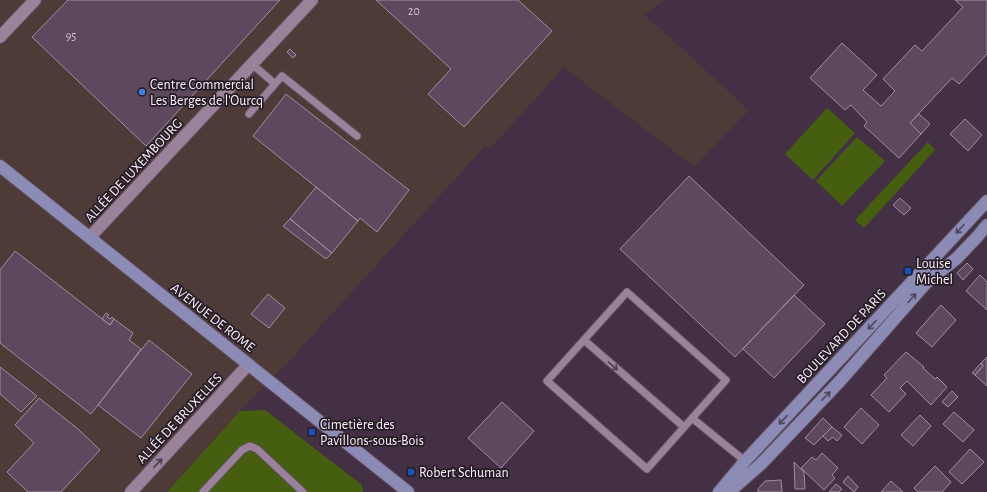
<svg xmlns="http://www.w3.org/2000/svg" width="987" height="492" font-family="'Alegreya Sans',sans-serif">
  <rect width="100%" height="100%" fill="#443044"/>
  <path fill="#4e3a37" d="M0,0h664l-19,15 104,95 -55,57 -130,-100 -74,82 -5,-3 -197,216 -48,49 -73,81h-167z"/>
  <path fill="#465e10" d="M827,108l28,25 -42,47 -28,-26z
    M857,137l28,24 -43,45 -26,-25z
    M928,142l7,8 -71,78 -9,-8z
    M265,410l97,75 1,7h-196l73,-81z"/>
  <path fill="#5d485d" stroke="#a38ba3" d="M68,0h212l-134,146 -114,-109z
    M376,0h142l34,31 -88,96 -36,-33 23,-25z
    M955,0h32v54l-28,30 -7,-6 -42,45 11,11 -22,24 -35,-32 3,-4 -16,-17 -6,5 -35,-32 32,-35 35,32 -14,15 18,16 14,-15 -12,-12 32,-34 7,6 41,-44z
    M290,49l6,6 -3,3 -6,-6z
    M286,94l123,96 -32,42 -17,-14 -2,3 -105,-85z
    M919,114l11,10 -9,10 -11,-11z
    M965,119l17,16 -14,16 -18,-17z
    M689,176l115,109 -69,72 -115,-108z
    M316,187l42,34 -26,32 -42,-34z
    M900,198l11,10 -7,7 -11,-10z
    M290,219l42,34 -6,6 -43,-33z
    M15,251l95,74 4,-6 19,14 -4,7 12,9 -50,65 -91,-71v-73z
    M967,263l6,6 -10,11 -6,-7z
    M980,275l7,7v28l-21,-19z
    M268,294l17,14 -16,20 -18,-14z
    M794,295l31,29 -51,54 -31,-29z
    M941,305l15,15 -24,27 -16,-14z
    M106,313l3,2 -2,2 3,2 2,-2 2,2 -4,6 -8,-6z
    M149,340l43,34 -51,64 -43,-33z
    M906,352l18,15 -1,1 12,11 2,-2 10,10 -16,18 -24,-24 -7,7 6,6 -17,18 -18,-17 16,-17 -3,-3z
    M987,357v29l-12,-11 8,-9 -2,-3z
    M981,363l2,3 -8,9 -3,-2z
    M0,367l37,29 -16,16 -21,-18z
    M952,391l6,6 -10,10 -6,-5z
    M39,398l39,31 22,21 -39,42h-33l-21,-20 27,-29 -19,-18z
    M502,402l32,29 -33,37 -33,-30z
    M861,408l18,17 -17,19 -18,-17z
    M954,412l20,18 -11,12 -20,-18z
    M920,415l11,11 -18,20 -12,-11z
    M823,418l9,9 -18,18 -9,-7z
    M832,427l10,8 -5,6 -4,-4 -5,4 -5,-5z
    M970,449l14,13 -22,22 -13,-12z
    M822,453l16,15 -6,7 3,3 -11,12 -23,-22 11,-11 4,3z
    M794,462l10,10 1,17h-10z
    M935,466l16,16 -9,10h-24l-4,-4z
    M848,476l10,11 -4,5 -11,-10z
    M781,480l1,12h-24v-3l7,-8z
    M891,481l12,11h-22z
    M836,484l6,5 -3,3h-10z"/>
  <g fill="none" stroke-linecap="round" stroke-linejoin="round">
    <g stroke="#604f60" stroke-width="9">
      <path id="lane" d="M252,64l23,20 7,-8 75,60
        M249,114l26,-30
        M627,292l99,88 -79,89 -100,-88z
        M584,340l100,87
        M692,418l53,43
        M203,492l39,-42 8,-4 7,3 46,43"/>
    </g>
    <g stroke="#604f60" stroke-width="14">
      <path id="street" d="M0,37l35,-37
        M90,237l222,-237
        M131,492l117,-127"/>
    </g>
    <g stroke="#604f60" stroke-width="14">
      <path id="secondary" d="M0,166l408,326
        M719,492l26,-31 242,-260
        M729,492l32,-28 79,-83 86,-98 31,-25 20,-21 10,-12"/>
    </g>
    <use href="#lane" stroke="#9a839a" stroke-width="7"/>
    <use href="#street" stroke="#9a839a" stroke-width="12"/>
    <use href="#secondary" stroke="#8b8bb6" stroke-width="12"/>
  </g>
  <defs><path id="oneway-shaft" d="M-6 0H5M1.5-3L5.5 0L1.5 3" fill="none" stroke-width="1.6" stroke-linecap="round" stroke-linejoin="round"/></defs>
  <g stroke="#4e485f">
    <use href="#oneway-shaft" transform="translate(960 229) rotate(133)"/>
    <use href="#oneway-shaft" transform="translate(912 298) rotate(-48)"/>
    <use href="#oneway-shaft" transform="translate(872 325) rotate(133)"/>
    <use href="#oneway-shaft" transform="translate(826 396) rotate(-46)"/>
    <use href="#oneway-shaft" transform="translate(783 420) rotate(133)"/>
  </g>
  <g stroke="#4e404e">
    <use href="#oneway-shaft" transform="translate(613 366) rotate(41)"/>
    <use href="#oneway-shaft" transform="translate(158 463) rotate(-47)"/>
  </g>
  <circle fill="#3f7fe0" stroke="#251c25" stroke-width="1.5" cx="142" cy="92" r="4"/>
  <g fill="#1a4fb4" stroke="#251c25" stroke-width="1.5">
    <rect x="904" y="267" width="8" height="8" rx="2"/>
    <rect x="308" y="428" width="8" height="8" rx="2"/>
    <rect x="407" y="468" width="8" height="8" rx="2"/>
  </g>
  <g text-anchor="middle" stroke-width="3.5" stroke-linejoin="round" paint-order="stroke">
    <g font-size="12" fill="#d4c4d4">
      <text x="414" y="15">20</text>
      <text x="71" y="40">95</text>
    </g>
    <g font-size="14" fill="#fbeefb" stroke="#251c25" text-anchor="start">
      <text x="150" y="89">Centre Commercial<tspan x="150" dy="16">Les Berges de l'Ourcq</tspan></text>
      <text x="916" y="268">Louise<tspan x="916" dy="16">Michel</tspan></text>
      <text x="320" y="429">Cimetière des<tspan x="320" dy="16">Pavillons-sous-Bois</tspan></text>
      <text x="419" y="477">Robert Schuman</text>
    </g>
    <g font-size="14" fill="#fbeefb" stroke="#251c25">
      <text transform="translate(133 170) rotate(-47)" y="5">ALLÉE DE LUXEMBOURG</text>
      <text transform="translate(213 317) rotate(38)" y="5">AVENUE DE ROME</text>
      <text transform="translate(841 336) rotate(-47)" y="5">BOULEVARD DE PARIS</text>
      <text transform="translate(179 418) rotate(-47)" y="5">ALLÉE DE BRUXELLES</text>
    </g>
  </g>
</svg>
